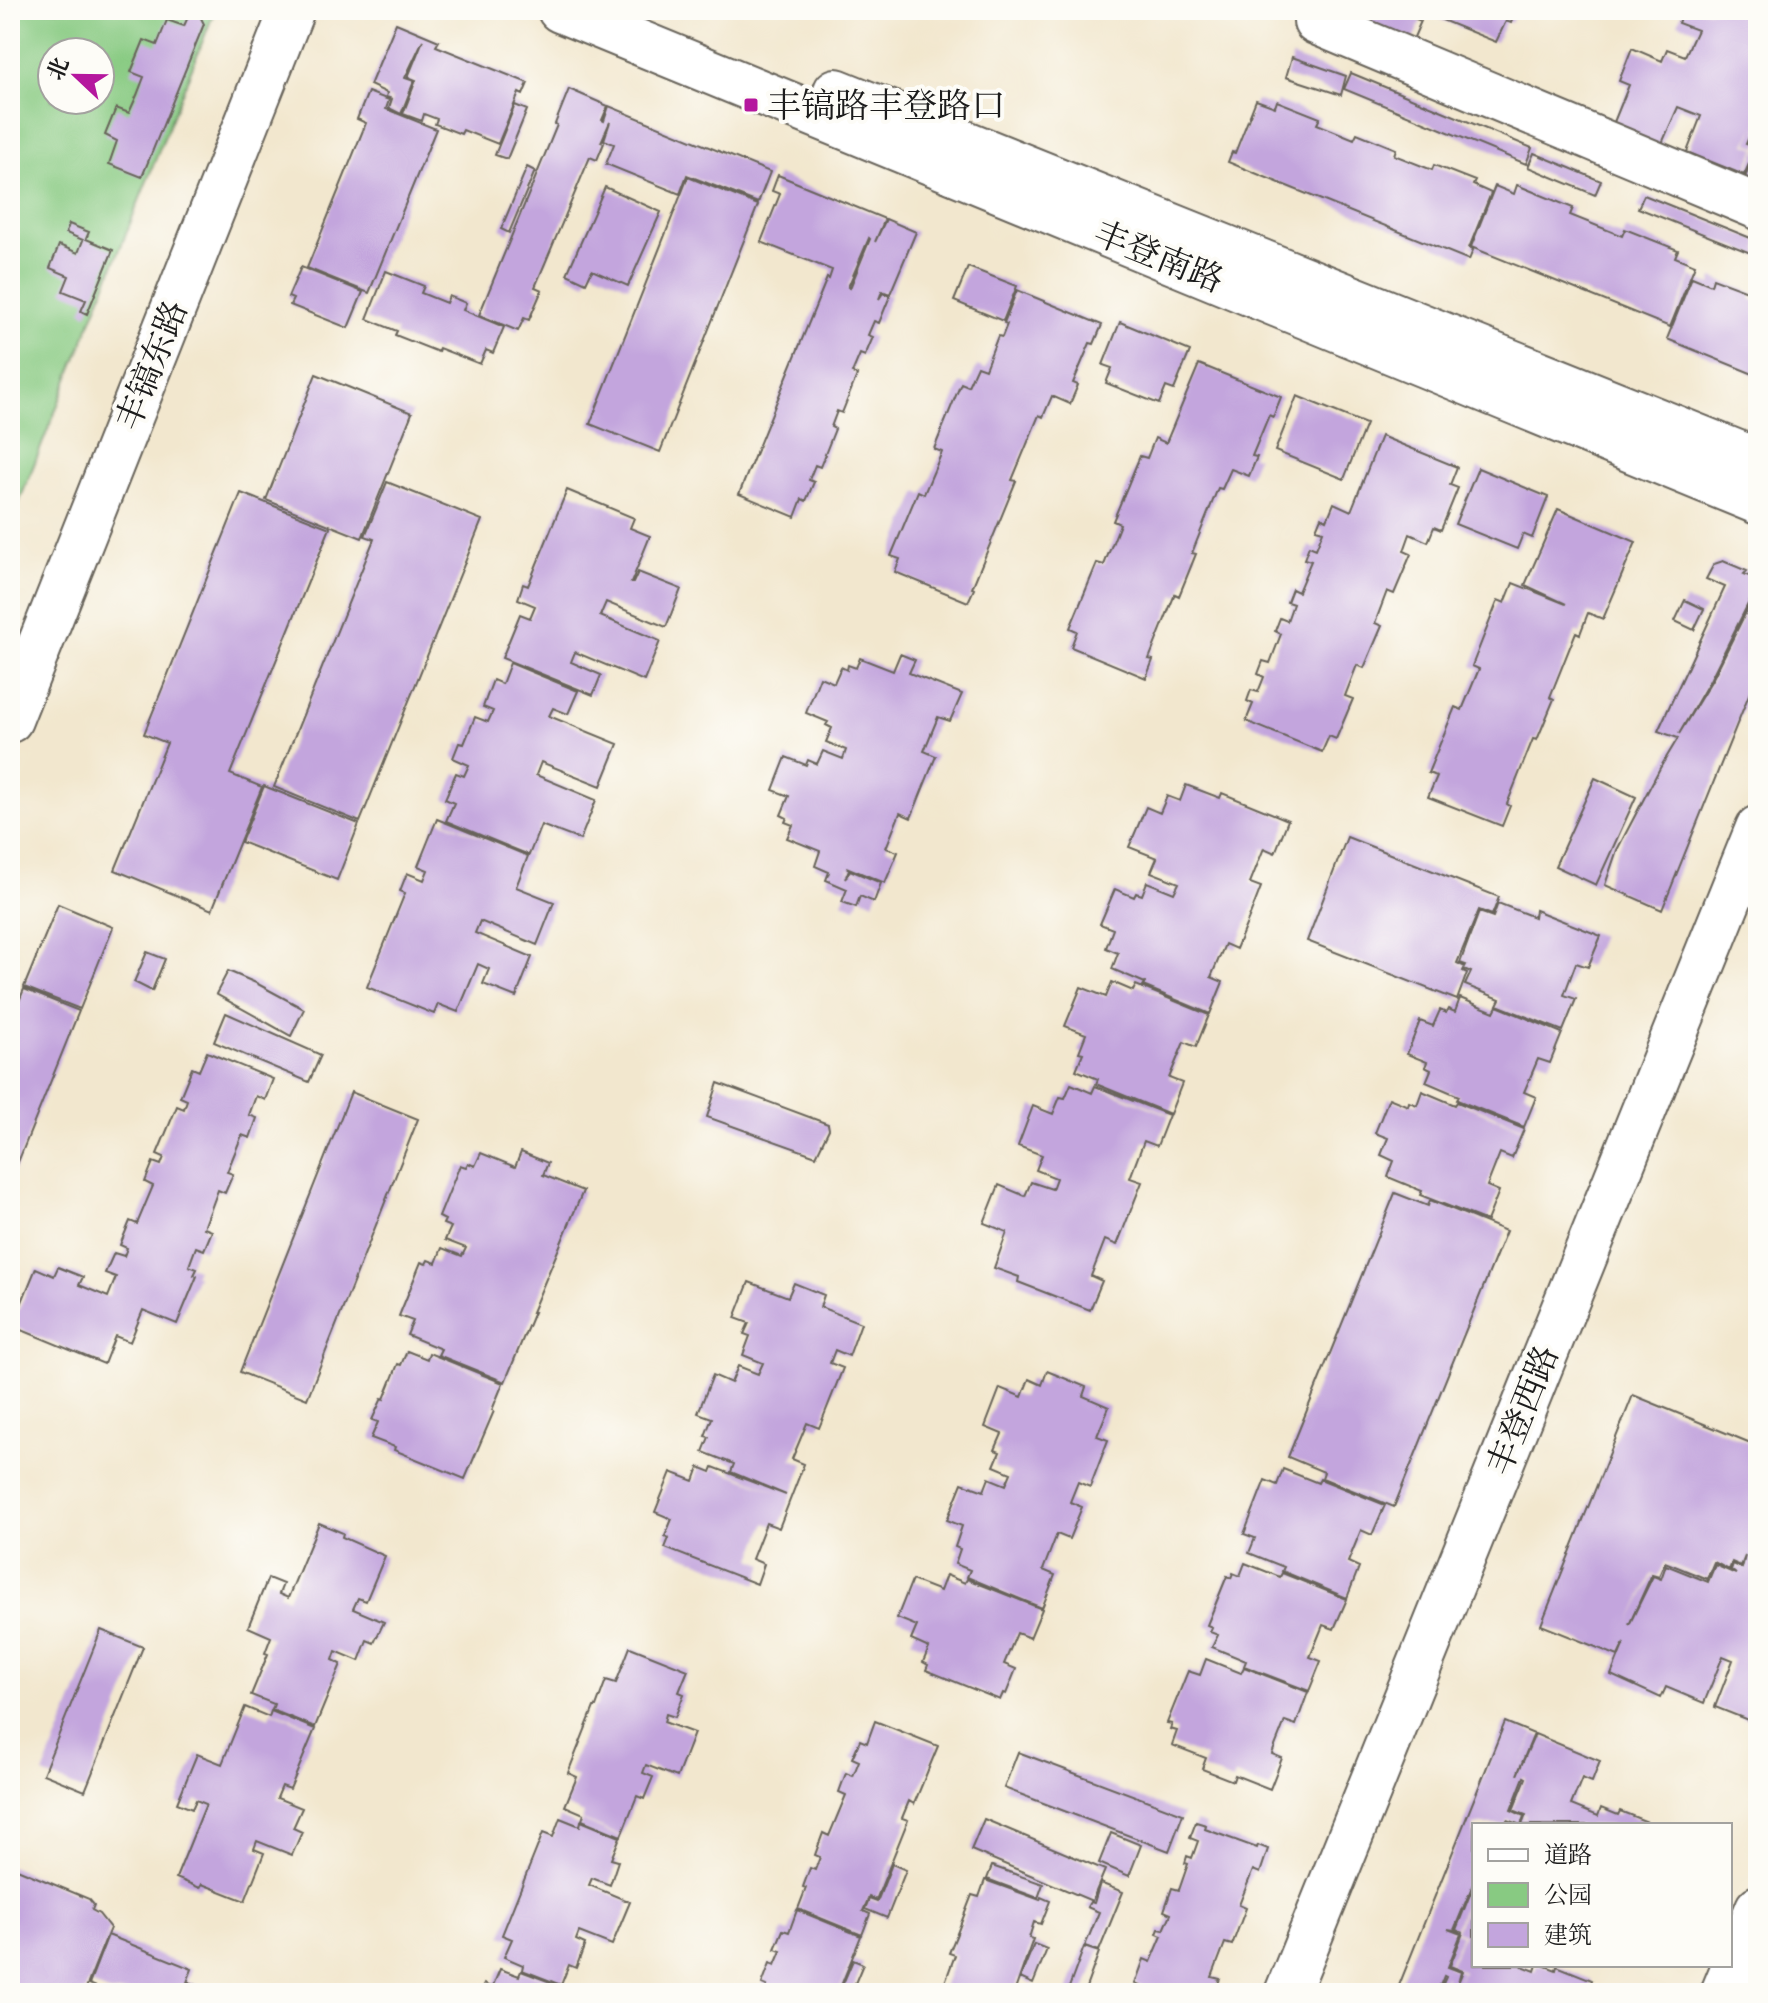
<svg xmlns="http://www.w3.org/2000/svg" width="1768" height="2003" font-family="'Sorts Mill Goudy','Noto Serif SC',serif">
  <rect width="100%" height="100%" fill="#fdfcf7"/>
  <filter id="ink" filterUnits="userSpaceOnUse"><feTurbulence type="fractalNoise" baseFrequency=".0125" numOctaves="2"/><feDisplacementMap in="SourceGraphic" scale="16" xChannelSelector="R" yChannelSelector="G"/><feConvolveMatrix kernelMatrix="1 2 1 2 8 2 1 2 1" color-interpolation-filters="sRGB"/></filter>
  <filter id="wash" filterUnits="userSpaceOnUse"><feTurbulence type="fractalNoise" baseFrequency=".006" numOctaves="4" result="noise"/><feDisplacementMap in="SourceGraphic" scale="32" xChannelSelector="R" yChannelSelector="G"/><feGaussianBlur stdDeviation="1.8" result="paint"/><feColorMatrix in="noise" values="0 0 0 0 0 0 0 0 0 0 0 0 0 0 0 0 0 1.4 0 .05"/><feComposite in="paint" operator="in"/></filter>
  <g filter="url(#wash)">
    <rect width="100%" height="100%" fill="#f2e7ce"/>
    <path fill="#88ca82" stroke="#52734f" stroke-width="2" fill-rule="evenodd" d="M10,10h205l-205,515zM52,52h48v48h-48z"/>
    <g id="blocks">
      <path fill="#c3a5dd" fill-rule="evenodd" d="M191,10h6l7,14 -62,153 -33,-13 8,-23 -12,-6 11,-27 13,5 8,-18 7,-18 -13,-5 13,-32 13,5 10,-25 17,6z
        M1345,10h69l-3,7 10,4 -9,21 -69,-28z
        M1441,10h75l-5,13 -5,-2 -10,21 -59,-24z
        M1683,10h75v137l-10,-4 7,-20 -9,21 10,4 -12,27 -57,-23 14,-36 -23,-9 -18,41 -48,-21 17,-42 -10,-4 13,-33 30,13 5,-12 18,7 12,-26 -19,-7z
        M396,23l43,18 -3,5 92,37 -5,12 -4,-2 -21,51 -35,-14 -2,4 -26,-10 2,-5 -13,-5 -2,7 -19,-7 13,-34 -8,-3 15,-37 -18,38 9,3 -13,33 -12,-6 3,-9 -6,-2 1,-4 -17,-8z
        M1292,57l54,19 -5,19 -55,-18z
        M1351,73l181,75 -6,16 -182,-75z
        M569,89l39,17 -6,14 2,1 5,-15 161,66 -12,31 -71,-28 -7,19 -74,-30 8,-20 -10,-4 6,-18 -9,20 3,1 -7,17 -7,-3 -55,130 7,3 -13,30 -5,-2 -6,13 -39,-16 78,-190 -2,-1z
        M368,92l21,8 -3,9 50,20 -67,164 -62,-25 59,-145 -9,-4z
        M1256,100l19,7 2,-6 43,17 -3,6 37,15 3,-6 39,16 -2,6 38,15 2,-5 41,16 -2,4 18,8 -22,55 4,2 -4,10 -241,-98 4,-10 3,1z
        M515,105l12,5 -20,49 -12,-4z
        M1758,147v41l-15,-6z
        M1534,153l67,28 -6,14 -67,-28z
        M527,167l8,4 -26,62 -8,-4z
        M778,175l107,44 -10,23 11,-23 30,13 -26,62 -8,-3 -3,8 4,-6 7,3 -11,27 -5,-2 -6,14 5,2 -8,19 -5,-2 -8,19 5,2 -15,38 -5,-2 -6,16 4,2 -15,38 -5,-2 -6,15 5,2 -8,19 -4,-2 -7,18 -56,-23 88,-216 2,1 3,-9 -71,-28 19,-48 -8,-3zM869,238l1,1 -20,49 -2,-1z
        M688,177l70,28 -98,247 -70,-28z
        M1517,185l56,23 -3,7 52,21 3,-7 53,21 -3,7 20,8 -25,62 -199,-80 24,-61 19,8z
        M605,187l56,25 -33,74 -36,-16 -6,13 -19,-9z
        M1644,195l114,46v15l-120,-48z
        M69,224l20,8 -3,7 27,11 -26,64 -6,-3 5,-11 -23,-9 6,-15 -19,-8 9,-23 19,8 5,-13 -17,-7z
        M10,252l7,3 -7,16z
        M301,267l62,25 -15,36 -58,-23 3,-6 -5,-2z
        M968,267l49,19 -14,35 -49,-20z
        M386,271l38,15 -3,7 25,10 3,-7 17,7 -3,7 41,17 -11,26 -7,-3 -6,14 -41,-16 -1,4 -43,-17 2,-4 -30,-12z
        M1692,277l19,8 2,-7 40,15 -2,6 7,3v74l-91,-37z
        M1017,290l85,35 -8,19 -4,-1 -17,40 5,2 -8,19 -18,-8 -9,21 -4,-2 -27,65 4,1 -44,107 2,1 -6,13 -73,-30 5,-13 -9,-3 27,-65 6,3 18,-42 -8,-3 27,-66 7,3 9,-20 8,3 13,-33 4,1 5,-13 -3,-1z
        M1120,322l70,29 -16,39 -8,-3 -7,17 -53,-21 6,-15 -9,-3z
        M1199,364l82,33 -8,20 -4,-2 -17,41 5,1 -8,19 -18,-7 -9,20 -4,-1 -26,65 4,1 -17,42 -4,-2 -26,65 4,1 -7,18 -75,-31 6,-16 -7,-3 27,-65 7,2 16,-41 -7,-3 27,-65 7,2 8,-20 11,5z
        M316,374l96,39 -50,125 -96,-38z
        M1297,396l69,28 -22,55 -69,-28z
        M1381,436l76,31 -7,18 8,3 -17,42 -7,-3 -6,15 -18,-8 -6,17 7,3 -17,40 -7,-3 -12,32 7,3 -18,42 -7,-3 -12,31 8,3 -17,40 -7,-3 -7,16 -76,-31 7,-17 -6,-3 4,-11 7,2 6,-15 -6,-3 5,-13 7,2 11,-29 -6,-3 5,-13 7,3 6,-17 -6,-2 5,-13 6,3 13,-31 -7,-2 5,-13 7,3 7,-18 -7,-2 5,-12 6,3 7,-17 17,8z
        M1478,468l70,29 -16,41 -9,-4 -6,15 -62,-25z
        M387,482l95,38 -122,302 -86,-35 100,-248 -9,-3z
        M567,490l67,28 -4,10 20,8 -19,47h2l5,-11 43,17 -15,38 -60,-25 -6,14 60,25 -16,40 -69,-29 -4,10 30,13 -8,20 -91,-37 18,-44 10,4 5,-12 -17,-7 5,-15 5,2z
        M241,493l89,35 -100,246 32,13 -50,123 -97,-40 52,-127 -23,-9z
        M1558,509l78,33 -33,77 -15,-6 -8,21 -4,-2 -26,65 4,2 -17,41 -4,-1 -26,65 3,2 -8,20 -74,-29 9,-21 -9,-3 27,-66 7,3 17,-41 -7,-3 26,-66 7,3 8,-20 53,21 -41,-19z
        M1723,561l24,10 -3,3 14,6v4l-48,96 -31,54 34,-56 45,-90v84l-96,238 -57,-25 12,-35 43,-82 18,-30 -20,-7 67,-144 -19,-8 8,-15z
        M1685,600l19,9 -10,21 -19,-9z
        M900,654l15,6 -6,13 53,21 -12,27 -12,-4 -14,34 12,5 -25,62 -11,-5 -14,35 12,4 -13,31 -39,-16 3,2 -4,10 5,-9 31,13 -7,19 -14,-6 -4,11 -14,-5 5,-13 -21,-9 3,-8 -14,-6 5,-15 -33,-13 6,-13 -8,-3 2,-4 -6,-3 8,-19 -16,-6 13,-33 20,8 2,-5 9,4 6,-13 20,8 3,-9 -20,-8 6,-14 -6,-3 2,-3 -22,-9 14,-36 14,6 7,-16 6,3 1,-5 8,3 4,-10 33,13z
        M510,663l68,28 -10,23 -15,-6 -4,8 69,28 -17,42 -60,-24 -5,13 60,25 -16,40 -39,-15 -12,30 -83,-34 8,-18 -9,-4 11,-26 8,3 5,-11 -16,-7 6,-15 5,1 11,-27 13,5 5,-11 -10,-4 10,-27 9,4z
        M1595,778l41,19 -40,88 -41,-19z
        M1186,785l34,13 2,-5 66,27 -13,33 -11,-5 -14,35 11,4 -12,31 -13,31 -11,-5 -14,33 12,5 -13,32 -67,-28 2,-3 -33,-14 6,-16 -12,-5 7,-19 -13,-5 15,-35 19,8 2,-4 6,2 5,-13 27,11 5,-10 -28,-11 6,-14 -28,-11 17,-40 14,6 7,-17 13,5z
        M264,786l95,38 -22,56 -96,-38z
        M437,819l91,37 -12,31 38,15 -17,43 -57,-24 -5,12 57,24 -16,40 -33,-13 6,-15 -11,-5 -20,48 -20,-8 -4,10 -67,-27 38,-94 -5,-2 7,-18 17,7 4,-10 -10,-4z
        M1347,837l152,60 -7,18 -13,-5 -22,53 8,4 1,-2 -6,-2 19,-51 14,5 5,-14 36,14 1,-7 66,26 -13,31 -12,-4 -12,32 12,4 -13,32 -66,-26 3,-6 -35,-14 6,-13 -7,-3 -1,2 4,2 -10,27 -150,-59z
        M58,904l55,23 -33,82 -56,-22z
        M147,952l18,7 -13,32 -18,-9z
        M228,971l28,12 48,26 -13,27 -75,-42z
        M1112,982l21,9 3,-6 73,30 -13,32 -12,-5 -15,36 13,5 -12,31 -74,-30 2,-5 -22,-9 7,-17 -4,-1 7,-18 -21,-8 16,-39 25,10z
        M24,989l55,22 -69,171v-159z
        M1460,998l34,14 3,-6 65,27 -12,30 -12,-4 -14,33 12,5 -12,30 -67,-27 2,-4 -33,-14 5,-12 -6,-3 2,-5 -20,-8 13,-33 13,5 7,-16 6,3 2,-4 7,3z
        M226,1013l95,42 -12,27 -95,-40z
        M207,1052l66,27 -8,21 -9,-4 -7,19 8,3 -7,20 -8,-3 -15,37 6,2 -8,19 -7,-3 -14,38 8,3 -8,19 -8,-3 -7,19 8,3 -3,6 3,1 -20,48 -34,-14 -13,32 -15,-6 -11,28 -92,-38 24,-58 18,8 4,-9 25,10 -4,8 29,12 8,-20 -11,-4 9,-20 10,3 3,-8 -7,-3 10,-24 7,3 16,-38 -8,-4 8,-20 8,3 3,-8 -7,-3 20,-48 7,3 3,-9 -7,-3 12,-29 7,3z
        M718,1083l110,41 1,5 -13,27 -109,-39z
        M1071,1084l21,9 3,-7 74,29 -12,31 -13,-5 -14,37 12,4 -25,63 -12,-5 -14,36 11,5 -12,29 -72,-28 1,-5 -25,-9 13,-36 -23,-9 15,-38 26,11 6,-14 21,7 4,-11 -20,-8 6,-15 -24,-9 15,-40 20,8 7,-17 5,1z
        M1422,1091l33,14 2,-3 67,27 -12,29 -12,-5 -13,33 12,5 -12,30 -67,-26 2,-4 -34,-14 6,-16 -13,-6 7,-17 -13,-5 14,-35 19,8 1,-4 8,3z
        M351,1092l67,27 -111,280 -67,-27z
        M521,1152l27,11 -5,12 40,16 -51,121h2l-29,70 -67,-27 3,-6 -34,-14 6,-14 -14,-5 22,-54 5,2 2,-4 8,3 6,-15 20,8 4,-8 -21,-8 6,-13 -8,-3 2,-4 -6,-3 21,-52 6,2 2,-4 7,3 6,-13 34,14z
        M1395,1193l33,13 2,-6 76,31 -112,276 -72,-29 2,-6 -36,-15z
        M749,1282l39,15 6,-14 30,12 -4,12 41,16 -12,33 -14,-6 -5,13 13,5 -24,60 -12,-5 -15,36 12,5 -25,64 -13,-5 -14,36 12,5 -7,20 -92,-36 4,-10 -4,-2 7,-17 -17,-7 16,-40 23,9 5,-14 12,5 2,-5 73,28 -55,-23 3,-8 -31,-12 6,-15 -4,-1 7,-18 -14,-5 15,-38 18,8 7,-17 20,8 5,-11 -20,-8 7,-19 -6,-2 5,-11 -14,-5z
        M407,1351l20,8 2,-6 74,30 -11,27 2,1 -29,68 -71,-29 1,-3 -24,-9 7,-16 -6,-2 10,-22 2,1 14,-35 3,1z
        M1047,1371l39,16 -3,9 26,11 -12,29 11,4 -18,47 -12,-5 -8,20 12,5 -13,32 -12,-5 -14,36 12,5 -13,33 -75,-31 3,-7 -15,-6 5,-15 -5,-2 7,-21 -15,-6 15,-37 22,8 5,-13 17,7 5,-12 -17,-7 6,-14 -5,-2 7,-16 -17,-7 15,-39 22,9 7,-18 13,6z
        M1633,1395l125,51v98l-3,-1 3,3v174l-2,-1 -3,3 -38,-15 18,-47 -10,-4 -19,47 -38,-16 -5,11 -50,-23 13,-32 -6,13 -77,-31zM1745,1556l-3,12 -9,-4 -2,6 5,4 -21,-9 -7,17 -42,-17 -5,14 -8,-3 -24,49 23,-51 7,2 6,-14 42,17 7,-17 15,8 3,-8 9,4z
        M1283,1469l35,14 2,-4 65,26 -13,30 -11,-5 -13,32 11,5 -12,31 -65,-27 2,-4 -35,-14 6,-15 -11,-4 21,-54 12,5z
        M319,1523l24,10 -1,4 43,19 -19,45 -8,-3 -5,11 31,13 -10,21 -7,-3 -8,21 -23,-10 -3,9 8,4 -26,63 -43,-17 2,-6 -23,-9 17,-41 -3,-1 6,-16 -23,-10 20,-49 15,6 -4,10 9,4z
        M1245,1563l35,14 2,-4 65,26 -13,30 -11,-4 -13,32 11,4 -12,30 -65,-25 2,-5 -34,-14 6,-12 -8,-3 2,-5 -5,-2 20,-49 4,2 2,-5 7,3z
        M946,1575l19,8 2,-4 75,30 -12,29 -13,-5 -13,31 12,5 -10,25 -3,-1 -3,7 -74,-30 2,-5 -5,-3 6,-14 -18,-8 6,-14 -20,-8 15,-38 28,11z
        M101,1630l42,17 -58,144 -42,-17z
        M630,1647l58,23 -9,22 5,2 -9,23 -9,-3 -2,8 30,11 -17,44 -31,-12 -3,8 10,4 -9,22 -7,-3 -16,40 -39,-16 2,-6 -19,-8 12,-29 -9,-4 26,-66h2l10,-27 10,3z
        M1206,1659l35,14 3,-6 64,25 -12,33 -11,-4 -13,33 10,4 -12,31 -35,-14 -2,6 -31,-12 4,-11 -34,-13 5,-14 -7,-2 2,-5 -5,-1 21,-52 12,4z
        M245,1707l24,10 2,-6 44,18 -25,60 -8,-3 -5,12 25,10 -9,20 9,4 -10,23 -35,-14 -3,8 10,4 -19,48 -43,-17 -2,4 -24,-10 30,-74 -10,-4 -4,9 -15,-6 20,-49 25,10z
        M875,1721l63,25 -24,58 -5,-3 -7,17 6,2 -32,80 -7,-3 -6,14 7,3 -8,21 -64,-26 8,-21 -3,-1 7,-19 5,2 5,-13 -5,-2 8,-22 6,3 17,-41 -7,-3 7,-19 7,3 6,-15 -7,-3 8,-18 7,3z
        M1505,1722l29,12 -17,41 18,-41 65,27 -8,21 -10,-4 -11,27 27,11 3,-8 17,7 2,-4 35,14h-133l4,-10 -13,-5 13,-32 -2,-1 -13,33 13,6 -3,9 -14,-5 -2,5h-31v57l-20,48 -6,-1 13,5 -13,33 13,5 -3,11 5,-12 -13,-5 13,-33 -7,-3 15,-38 3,2v71h46l15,6 2,-6h6l13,5 1,-4 35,14 -5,13h-148l7,-16 -2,-1 -7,17h-41z
        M1018,1752l165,62 -14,37 -165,-63z
        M560,1818l20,8 1,-5 39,16 -9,22 7,2 -8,24 -18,-7 -3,7 41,17 -18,43 -33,-13 -3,8 9,4 -9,24 -7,-3 -8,20 -39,-15 1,-5 -19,-8 8,-18 -10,-4 41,-102 10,4z
        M984,1819l121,51 -13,31 -121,-51z
        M1196,1822l10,3 -1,4 52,19 1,-3 10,4 -8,24 -7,-3 -14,35 7,3 -14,37 -7,-2 -13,34 8,2 -6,14h-74l2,-6 -7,-3 9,-25 7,3 11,-26 -5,-2 2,-5 5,1 7,-16 -7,-3 8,-23 7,2 9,-26 -3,-1 2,-7 5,2 6,-17 -8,-3z
        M1111,1833l30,12 -12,31 -30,-13z
        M892,1864l14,6 -19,48 -22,-9 4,-10 8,3z
        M10,1866l79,33 5,6 -2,5 7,4 11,14 -26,65h-74z
        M992,1866l51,18 -5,14 -51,-19z
        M985,1880l55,20 1,-3 9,4 -9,23 -7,-2 -5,16 4,1 -19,54h-73l14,-38 -6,-2 7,-17 16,-41 7,2z
        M1100,1883l23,9 -24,59 -14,-5 14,-34 -12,-5 3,-5 4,1z
        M797,1910l64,26 -23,57h-74l3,-7 -5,-2 8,-21 5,2 6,-14 -6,-2 8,-19 6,2z
        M108,1935l84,34 -9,24h-72l-22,-9z
        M1034,1944l13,5 -14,35 -13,-6z
        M1084,1947l15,5 -15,41h-17z
        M853,1960l10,4 -12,29h-12z
        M500,1969l19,7 2,-5 40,15 -3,7h-78l4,-9 8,4z
        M189,1982l27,11h-31z"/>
    </g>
  </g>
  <g filter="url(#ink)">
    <use href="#blocks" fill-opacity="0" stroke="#67635a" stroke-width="2"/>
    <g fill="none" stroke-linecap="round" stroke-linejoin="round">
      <g stroke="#67635a" stroke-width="48">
        <path id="minor" d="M1321,10l-5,12 442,185
          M1723,1993l35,-85"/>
      </g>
      <g stroke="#67635a" stroke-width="48">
        <path id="tertiary" d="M560,10l1198,492
          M836,91l922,370
          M1287,1993l471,-1165"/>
      </g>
      <g stroke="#67635a" stroke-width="48">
        <path id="secondary" d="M10,720l282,-710"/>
      </g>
      <use href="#minor" stroke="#fff" stroke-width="44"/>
      <use href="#tertiary" stroke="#fff" stroke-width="44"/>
      <use href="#secondary" stroke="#fff" stroke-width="44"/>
    </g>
  </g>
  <rect fill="#b5179e" stroke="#fdfcf7" stroke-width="3" x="743" y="97" width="16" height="16" rx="4"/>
  <g text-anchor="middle" stroke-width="8" stroke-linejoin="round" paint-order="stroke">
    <g font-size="34" fill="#1c1c1c" stroke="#fdfcf7" text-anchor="start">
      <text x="767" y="117">丰镐路丰登路口</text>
    </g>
    <g font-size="34" fill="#1c1c1c" stroke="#fdfcf7">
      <text transform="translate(1159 256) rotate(22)" y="12">丰登南路</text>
      <text transform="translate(151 365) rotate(-68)" y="12">丰镐东路</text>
      <text transform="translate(1522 1410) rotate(-68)" y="12">丰登西路</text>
    </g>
  </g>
  <rect width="1768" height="2003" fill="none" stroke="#fdfcf7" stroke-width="40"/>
  <rect x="1472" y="1823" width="260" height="144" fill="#fdfcf7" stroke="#a3a29f" stroke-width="2"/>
  <rect x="1488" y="1849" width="40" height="12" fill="#ffffff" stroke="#a3a29f" stroke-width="2"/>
  <text x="1544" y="1863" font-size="24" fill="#1c1c1c">道路</text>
  <rect x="1488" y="1883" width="40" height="24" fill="#88ca82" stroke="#a3a29f" stroke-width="2"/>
  <text x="1544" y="1903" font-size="24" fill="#1c1c1c">公园</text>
  <rect x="1488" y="1923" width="40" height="24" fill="#c3a5dd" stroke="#a3a29f" stroke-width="2"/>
  <text x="1544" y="1943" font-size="24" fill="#1c1c1c">建筑</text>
  <g transform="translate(76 76) rotate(292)"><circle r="38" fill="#fdfcf7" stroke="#a3a29f" stroke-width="2"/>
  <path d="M0-6L14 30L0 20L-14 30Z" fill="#b5179e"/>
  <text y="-12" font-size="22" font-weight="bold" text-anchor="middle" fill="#1c1c1c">北</text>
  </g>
</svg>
